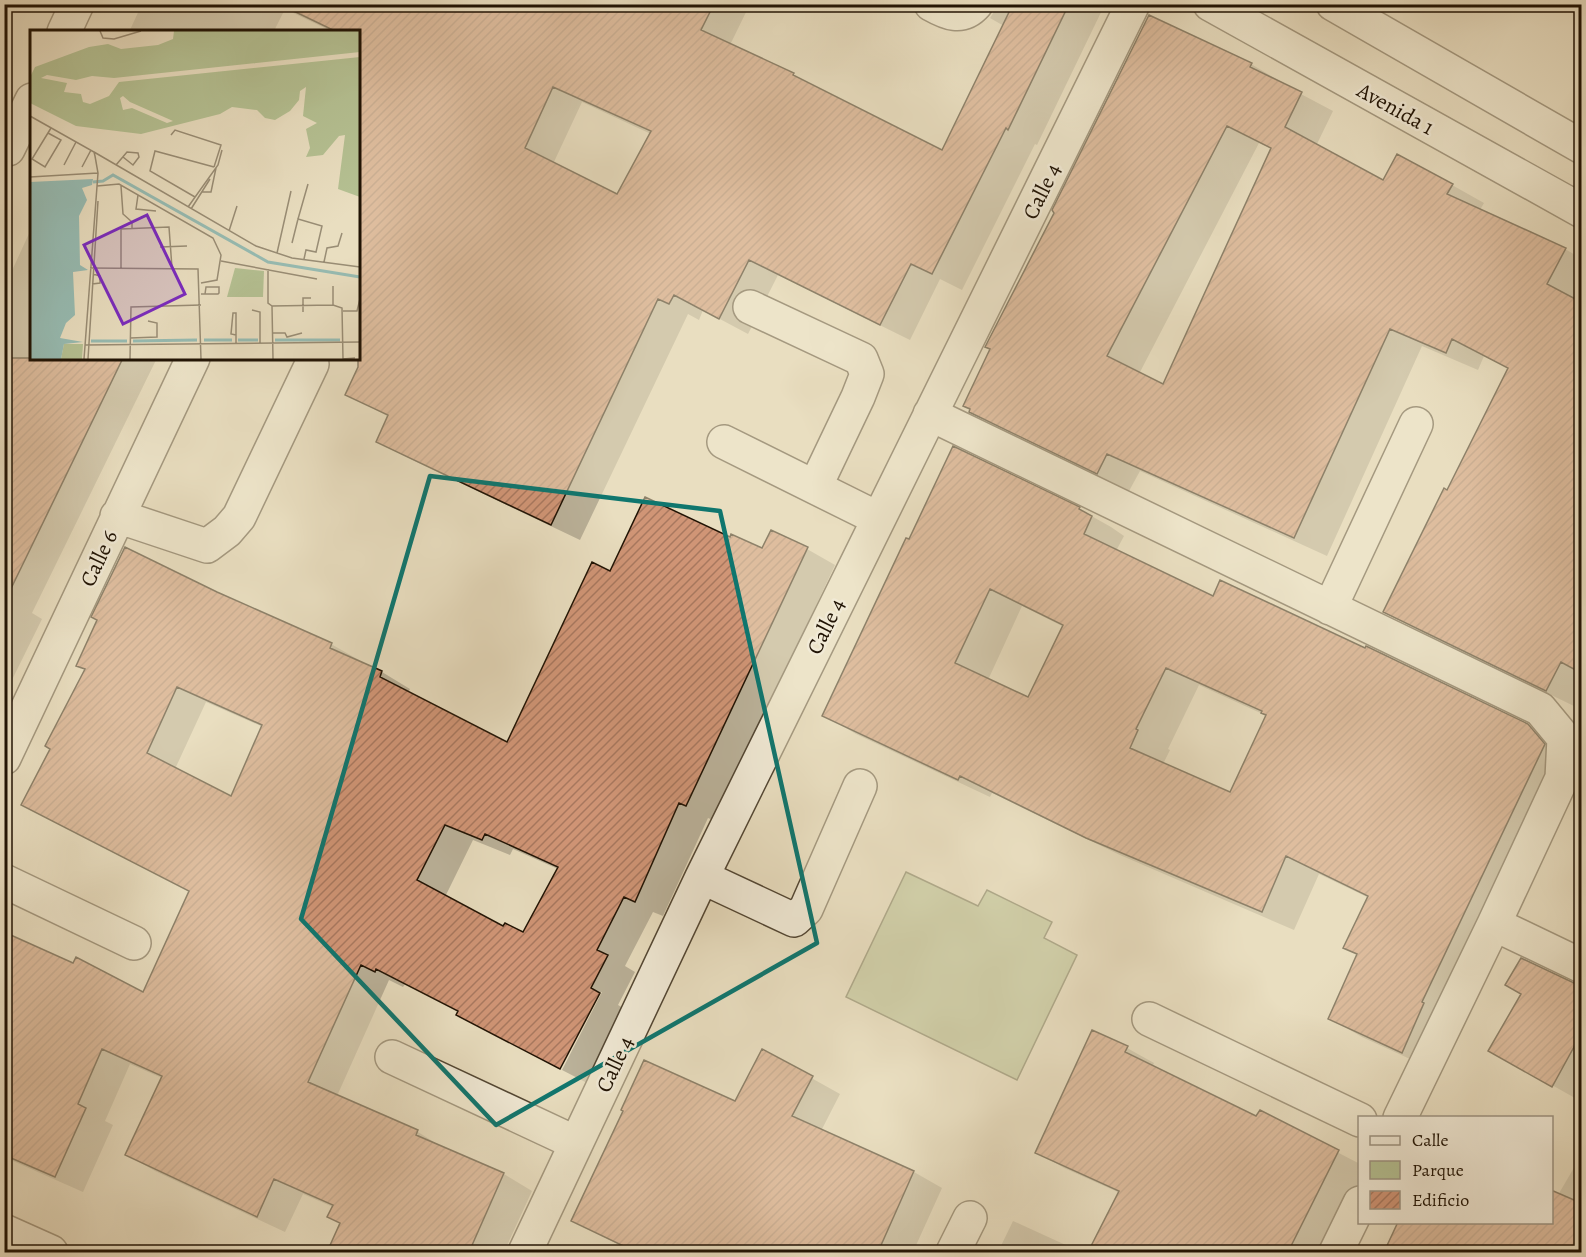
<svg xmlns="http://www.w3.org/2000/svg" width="1586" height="1257" font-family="Alegreya,serif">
  <defs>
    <pattern id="building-hatch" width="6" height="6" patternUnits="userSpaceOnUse" patternTransform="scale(1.5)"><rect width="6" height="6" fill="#d09576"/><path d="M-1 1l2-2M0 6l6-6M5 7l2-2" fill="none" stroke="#a8785f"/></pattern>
  </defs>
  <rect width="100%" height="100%" fill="#e9dec0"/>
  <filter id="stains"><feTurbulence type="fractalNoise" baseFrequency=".00333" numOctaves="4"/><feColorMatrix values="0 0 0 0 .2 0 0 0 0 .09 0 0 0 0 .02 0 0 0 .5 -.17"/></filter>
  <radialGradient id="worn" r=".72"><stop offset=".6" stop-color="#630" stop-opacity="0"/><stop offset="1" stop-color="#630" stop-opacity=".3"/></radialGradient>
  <path fill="#b5c193" stroke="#6a6a4c" stroke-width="1.5" d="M906,872l72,34 9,-16 65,32 -8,16 33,17 -60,125 -171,-83z"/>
  <path fill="#0003" fill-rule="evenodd" d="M142,4h608l-20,41 63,30 150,77 61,-126 -14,-8 5,-8 1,-5 -9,5 -14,-6h132l-68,141 -2,-1 -73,146 -22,-11 -30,61 -132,-65 -30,59 -45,-24 -4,10 -11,-6 -108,226 -174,-83 -28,-16 11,-24 -42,-23 18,-37 -7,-325h-25l-48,-23 -11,22 -2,1h-143zM582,102l69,32 -33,62 -65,-32z
    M1149,17l102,47 32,19 -1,1 51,27 -17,35 68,36 68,3 32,18 -4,7 85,39 17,10v443l-4,6 -161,-78 -32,-18 124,-243 -25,-13 -6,14 -56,-24 -95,210 -187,-85 -11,20 -127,-61 -31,-19 85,-199zM1259,143l13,6 -108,237 -25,-12z
    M32,227v131h125l-125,255 10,6 -33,67 -5,-2v-396z
    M953,448l126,61 32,18 13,9 -8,15 98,47 313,127 34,20 -127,325 -72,-33 -33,-19 30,-63 -14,-8 24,-49 -50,-24 -25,56 -174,-75 -128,-62 -2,4 -134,-63 -32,-19zM1022,606l42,21 -36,72 -40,-19zM1199,685l68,31 -36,78 -68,-30 7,-14 -2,-1z
    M772,532l35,17 28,16 -120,256 -7,-3 -45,98 -10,-4 -28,54 10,6 -17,33 9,5 -38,74 -27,-14 40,-78h-3l-40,76 -99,-56 -55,-28 -2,3 -14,-7 -52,116 81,36 27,17 59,25 28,17 -28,61h-176l13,-28 -8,-17 -30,-13 -18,38 -130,-61 -28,-16 35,-77 -32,-14 -25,57 8,4 -30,67 -79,-35v-223l140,60 47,-102 -168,-88 29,-56 34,-78 -8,-5 138,-72 115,51 28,16 -1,2 24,10 28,17 -2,4 100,51 103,-171 120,-34 32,11zM206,702l57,25 -32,71 -56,-29zM473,840l37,15 3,-6 45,20 -34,66 -20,-7 -59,-31z
    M1573,984l9,2v116l-92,-52z
    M1127,1048l27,15 -2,5 105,50 3,-6 100,52v16l-37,72h-233l30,-59 -56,-25 -27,-16z
    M763,1051l77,43 -19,37 93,41 28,16 -29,64h-280l-60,-31 162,-118z
    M1582,1154v98h-196l13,-30h153l6,-27z
    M1013,1221l68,31h-83z
    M139,1244l20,8h-23z"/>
  <path fill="url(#building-hatch)" stroke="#201304" stroke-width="1.5" fill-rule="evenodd" d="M279,4h435l-13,26 93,43 -1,2 149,75 71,-146h56l-61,126 -2,-2 -74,146 -21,-10 -31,61 -131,-65 -30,59 -45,-24 -5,9 -11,-5 -107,226 -175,-83 12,-27 -43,-20 13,-28v-335h-21zM553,87l98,44 -34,63 -92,-46z
    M1149,15l103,48 -2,4 52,25 -17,35 98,53 14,-26 56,30 -6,10 119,54 -19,36 34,18v371l-20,-11 -15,29 -163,-79 61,-124 3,2 61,-122 -56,-29 -6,14 -56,-24 -96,209 -187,-84 -10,20 -128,-62 1,-3 -7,-3 27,-57 -5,-2 69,-134 -2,-3zM1227,126l44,22 -108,236 -56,-28z
    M4,358h119l-119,245z
    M953,446l127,61 -1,2 13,7 -8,18 129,62 7,-16 145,68 1,-2 162,78 17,20 -123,258 2,1 -22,50 -74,-34 29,-65 -14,-6 25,-52 -82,-40 -24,56 -176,-74 -126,-62 -2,4 -136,-64 84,-178 3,1zM990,589l73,36 -35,72 -73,-34zM1166,668l96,43 -1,2 5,2 -36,77 -100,-44 8,-18 -2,-1z
    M645,497l85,40 1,-3 31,14 9,-18 37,17 -122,259 -7,-3 -44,99 -11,-5 -27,53 11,5 -17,33 9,5 -40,76 -104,-54 2,-4 -82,-42 -1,3 -14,-7 -53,117 110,48 -2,5 88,38 -35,79h-142l13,-29 -13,-6 6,-12 -59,-26 -17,38 -132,-62 37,-79 -60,-27 -24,55 8,4 -31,69 -51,-22v-223l69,31 3,-6 67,35 46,-101 -168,-86 29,-56 -5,-3 40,-77 -9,-3 21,-46 -6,-3 34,-70 92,45 115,51 -2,5 52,23 -2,6 127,65 85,-180 18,9zM177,687l85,38 -31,71 -84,-43zM445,825l37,15 3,-6 73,33 -35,65 -18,-9 -2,3 -86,-46z
    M1521,958l53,25 7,1v50l-29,53 -64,-36 33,-57 -16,-9z
    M1092,1030l36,16 -3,6 131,64 4,-6 79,40 -51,102h-200l31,-61 -84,-38z
    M762,1049l51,27 -21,40 122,55 -36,81h-242l-65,-31 52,-110 -2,-1 23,-50 91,41z
    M1551,1190l30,13v49h-197l14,-30h153z"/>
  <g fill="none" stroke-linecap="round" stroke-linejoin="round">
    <g stroke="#524633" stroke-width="36">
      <path id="minor" d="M931,4c16,9 31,16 45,0
        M1210,4l372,207
        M1333,4l249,143
        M64,32l13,-28
        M8,149l24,-49
        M750,307l111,52 6,15 -9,23 -43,90
        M930,414l610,295 24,29 -2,40 -68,146 -94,194
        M724,442l153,76
        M117,516l90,30 20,-15 12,-14 73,-153
        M1330,608l86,-184
        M4,758l189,-400
        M702,877l92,43 12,-11 54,-123
        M4,881l130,62
        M1494,924l88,42
        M1149,1019l211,101
        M392,1057l184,86
        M4,1231l47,21
        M525,1252l177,-375 431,-873
        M953,1252l17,-34
        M1336,1252l24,-49"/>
    </g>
    <use href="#minor" stroke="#f1ead6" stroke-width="33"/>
  </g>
  <path d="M0 0H1586V1257H0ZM430,476l290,35 97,432 -321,182 -195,-206z" fill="#e9dec0" fill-opacity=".55" fill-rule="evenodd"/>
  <path fill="none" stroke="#0f766e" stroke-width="4.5" stroke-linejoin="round" d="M430,476l290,35 97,432 -321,182 -195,-206z"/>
  <g text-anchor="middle" stroke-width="5" stroke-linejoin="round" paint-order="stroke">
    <g font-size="22" fill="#201304" stroke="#f1ead6">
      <text transform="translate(1396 108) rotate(29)" y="8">Avenida 1</text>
      <text transform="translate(1041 191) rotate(-64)" y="8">Calle 4</text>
      <text transform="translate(98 558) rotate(-65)" y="8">Calle 6</text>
      <text transform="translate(825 626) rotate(-64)" y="8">Calle 4</text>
      <text transform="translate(614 1064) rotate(-65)" y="8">Calle 4</text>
    </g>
  </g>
  <g transform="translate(30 30)">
    <rect width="330" height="330" fill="#e9dec0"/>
    <path d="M205,238l29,3 -1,26h-36z" fill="#b5c193"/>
    <path d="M144,1h186v21l-246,26 -22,-2 -16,4 -29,-5 -6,3 26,5 -3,9 17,2 2,8 7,2 19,-8 10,-14 241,-25v140l-22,-8 7,-54 -6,1 -16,19 -17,2 4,-9 -4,-19 11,-6 -14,-7 3,-29 -6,4 -1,9 -9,11 -15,9 -10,-2 -8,-8 -25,-3 -12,7 -79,20 -65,-8 -46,-23v-26l5,-10 54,-20 19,-3 13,5 37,-4 15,-6zM93,66l7,6 43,19 -6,2 -35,-15 -9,2 -3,-12z" fill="#b5c193" fill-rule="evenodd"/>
    <path d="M34,314h19l-1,15h-21z" fill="#b5c193"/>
    <path d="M63,149l-1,6 -10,3 5,12 -8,16 1,49 8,5 -15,2 2,43 -9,8 -6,15 23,4 -19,2 -3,15h-31v-177z" fill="#97bcb3"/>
    <path fill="none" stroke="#97bcb3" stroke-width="3" d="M63,152l10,-1 10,-6 155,87 92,15M174,310h28M208,310h20M245,310h65M61,311h36M103,311l64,-1"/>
    <path fill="none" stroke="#998d75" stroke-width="1.5" d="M70,1l3,7 11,1 27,-8M0,86l64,36 1,4 3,17 -14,186M18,103l13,7 -16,27 -13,-8 19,-31M141,105l4,-5 46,15 -7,22M64,122l162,94 36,12 68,9M34,135l12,-23M86,135l11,-13 11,1 1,4 -6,8 -10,-8M52,137l9,-17M0,147l68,-4M67,156l22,-2 94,54 8,17 -4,25 -16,3M91,156l2,28 9,8v6M172,162h9l5,-24M108,165l-2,14 20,2M165,167l-45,-26 5,-20 59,16M158,177l30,-42 4,-15M161,179l19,-30M199,201l8,-25M262,213l6,-24M130,217l27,-1M247,223l14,-62M274,229l2,-9 10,2 6,-26 -24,-7 10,-35M191,231l96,18M294,232l3,-14 11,-2 4,-13M60,238l108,1 3,90M91,238v-39l48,-2 3,41M238,239v34l4,3M62,254l8,-1v-7l-7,-2M303,256v19M171,264h17l1,-1v-6h-13l-1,7M222,280l8,2v31M313,281h14l3,-12M273,282v-14h8M242,303h13l2,4 15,-4M206,305l-5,-1 2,-21h3v30M100,308l27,-1v-14l-9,-2M55,315l275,-3M58,329l10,-158M100,329l1,-52 70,-2M243,329l-1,-53 61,-1 9,3 1,51 12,-1"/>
    <path fill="#7b2cbf" fill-opacity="0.15" stroke="#7b2cbf" stroke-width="3" d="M117,185l38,79 -62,30 -39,-79z"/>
    <rect width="330" height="330" fill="none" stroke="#201304" stroke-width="3"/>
  </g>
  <rect width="1586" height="1257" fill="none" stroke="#e9dec0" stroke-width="24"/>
  <rect x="6" y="6" width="1574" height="1245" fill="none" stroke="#201304" stroke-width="3"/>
  <rect x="12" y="12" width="1562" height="1233" fill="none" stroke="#201304" stroke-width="1.5"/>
  <rect x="1358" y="1116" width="195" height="108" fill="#f1ead6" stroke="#9d9482" stroke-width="1.5"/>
  <rect x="1370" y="1136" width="30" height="9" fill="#f1ead6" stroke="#9d9482" stroke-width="1.5"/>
  <text x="1412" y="1146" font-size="18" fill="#201304">Calle</text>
  <rect x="1370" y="1161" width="30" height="18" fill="#b5c193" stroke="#9d9482" stroke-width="1.5"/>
  <text x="1412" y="1176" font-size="18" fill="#201304">Parque</text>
  <rect x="1370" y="1191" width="30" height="18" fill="url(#building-hatch)" stroke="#9d9482" stroke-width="1.5"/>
  <text x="1412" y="1206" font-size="18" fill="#201304">Edificio</text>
  <rect width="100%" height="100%" filter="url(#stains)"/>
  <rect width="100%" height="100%" fill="url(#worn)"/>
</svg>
